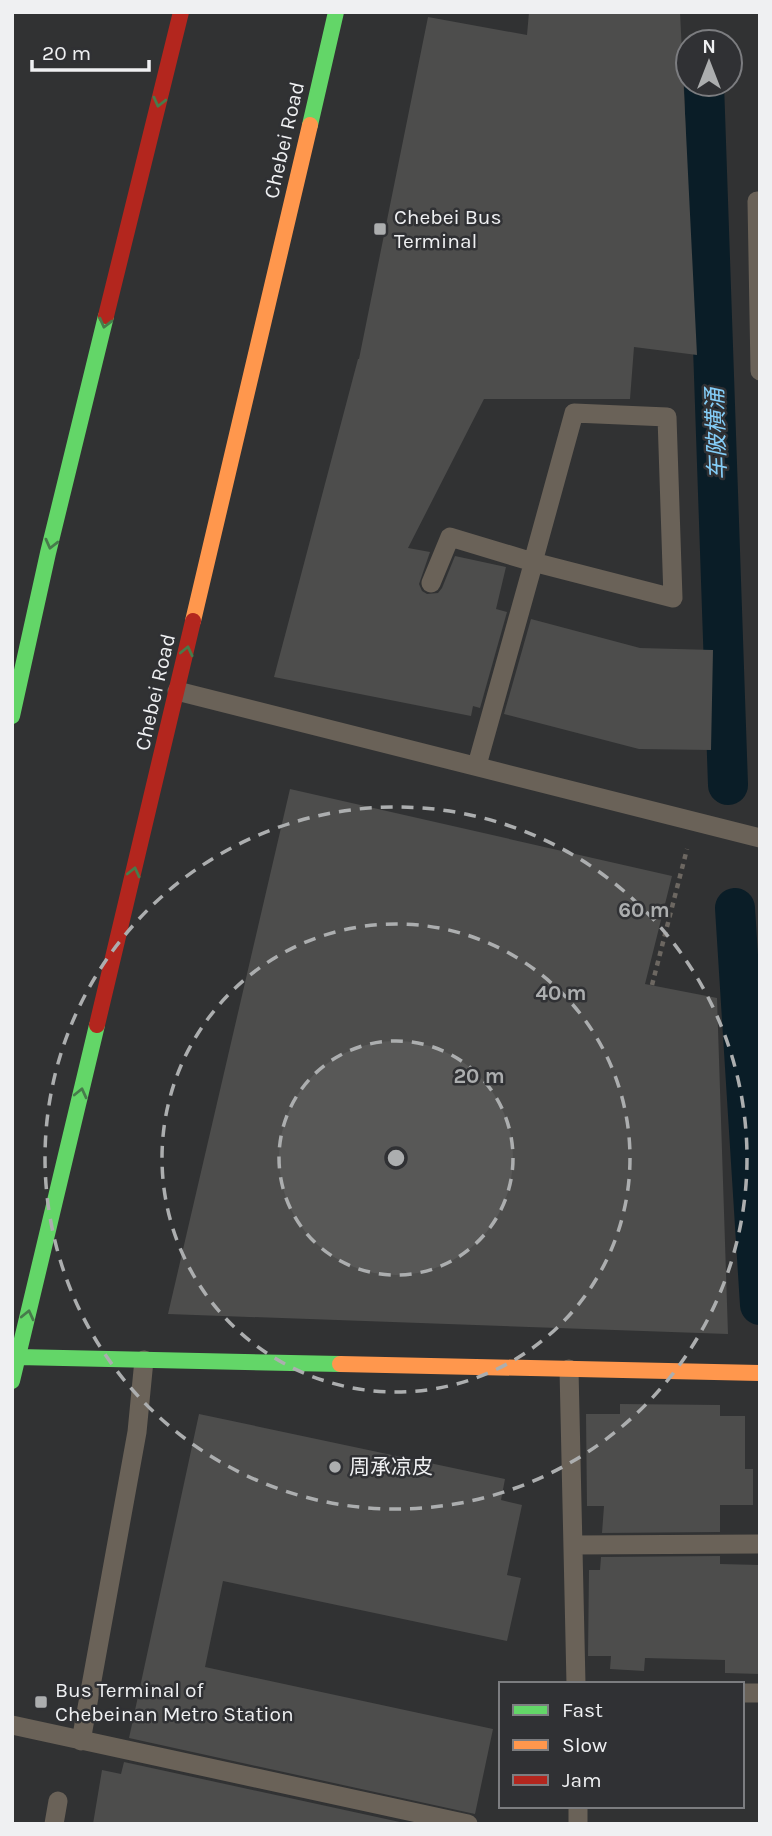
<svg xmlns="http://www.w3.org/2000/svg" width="772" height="1836" font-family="Karla,'Noto Sans SC',sans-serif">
  <rect width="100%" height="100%" fill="#313233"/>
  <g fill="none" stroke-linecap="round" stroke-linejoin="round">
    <path stroke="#0a1d27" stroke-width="40" d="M704,84l24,701
      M735,908l25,397"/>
  </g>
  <path fill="#4d4d4c" d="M529,12h151l17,343 -63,-8 -4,52h-146l-76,149 22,4 -11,32 3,7 5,3 11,-1 4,-5 13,-32 51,11 -10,42 11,3 -27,96 -7,-2 -2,10 -197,-39 84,-318h1l69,-342 99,18z
    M531,619l109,29 73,2 -2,100 -72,-1 -135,-35z
    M290,789l382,87 -27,108 72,14 11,336 -560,-20z
    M620,1404l100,1v11h25v53h8v36h-33v27l-118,1 2,-27h-17l-1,-92h34z
    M199,1414l306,65 -4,21 21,5 -15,70 14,3 -14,63 -284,-60 -18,86 288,62 -18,85 -346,-76z
    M720,1556v8l40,1v109l-35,-1v-13l-80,-2 -1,13 -34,-2 1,-13h-23l1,-86h11l1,-13z
    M124,1762l285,62h-316l9,-54 19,4z"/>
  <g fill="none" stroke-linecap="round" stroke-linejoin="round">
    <path stroke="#6c6761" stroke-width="4.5" stroke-dasharray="5 5" stroke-linecap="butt" d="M652,985l35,-136"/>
    <path stroke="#6a6258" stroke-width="19" d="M760,201h-3l3,170
      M431,583l19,-46 83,25 140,36 -6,-181 -93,-4 -41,149 -1,6 -55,197
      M177,691l583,147
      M569,1369l7,315
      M574,1545l184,-1
      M742,1693h18
      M12,1725l456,99
      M81,1741l56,-309 7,-72
      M578,1806v18
      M54,1824l4,-23"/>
    <path stroke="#63d668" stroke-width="16" d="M310,125l26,-113
      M12,716l36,-163 58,-237
      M18,1357l322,7
      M12,1381l85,-356"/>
    <path stroke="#ff974d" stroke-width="16" d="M193,621l117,-496
      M340,1364l420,9"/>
    <path stroke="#b3261e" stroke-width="16" d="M106,316l75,-304
      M97,1025l96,-404"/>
  </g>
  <defs><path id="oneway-chevron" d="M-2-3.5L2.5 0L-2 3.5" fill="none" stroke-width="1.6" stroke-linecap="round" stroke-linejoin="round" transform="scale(1.75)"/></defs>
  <g stroke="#477b4b">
    <use href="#oneway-chevron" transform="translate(159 102) rotate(104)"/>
    <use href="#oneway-chevron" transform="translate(105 323) rotate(104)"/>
    <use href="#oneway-chevron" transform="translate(51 544) rotate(104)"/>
    <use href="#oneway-chevron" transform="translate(187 651) rotate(-77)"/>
    <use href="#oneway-chevron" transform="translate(134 872) rotate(-77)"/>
    <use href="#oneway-chevron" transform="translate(81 1093) rotate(-77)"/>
    <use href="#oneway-chevron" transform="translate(28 1315) rotate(-77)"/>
  </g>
  <circle cx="396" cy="1158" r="117" fill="#acaeaf" fill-opacity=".12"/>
  <g fill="none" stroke="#acaeaf" stroke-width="3.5" stroke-dasharray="12 9">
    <circle cx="396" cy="1158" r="117"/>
    <circle cx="396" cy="1158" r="234"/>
    <circle cx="396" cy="1158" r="351"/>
  </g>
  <g fill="#acaeaf" stroke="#303134" stroke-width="2.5">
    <rect x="373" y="222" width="14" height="14" rx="3.5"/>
    <circle cx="335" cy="1467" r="7"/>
    <rect x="34" y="1695" width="14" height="14" rx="3.5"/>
  </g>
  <g text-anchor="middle" stroke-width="5" stroke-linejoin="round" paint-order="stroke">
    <g font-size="21" fill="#eff0f2" stroke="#303134">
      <text transform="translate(284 140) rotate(-77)" y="7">Chebei Road</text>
      <text transform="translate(155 692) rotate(-77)" y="7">Chebei Road</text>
    </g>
    <g font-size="21" fill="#eff0f2" stroke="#303134" text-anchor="start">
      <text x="394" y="224">Chebei Bus<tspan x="394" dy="24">Terminal</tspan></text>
      <text x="349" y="1474">周承凉皮</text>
      <text x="55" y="1697">Bus Terminal of<tspan x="55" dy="24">Chebeinan Metro Station</tspan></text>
    </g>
    <g font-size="23" font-style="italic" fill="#84cdf7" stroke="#303134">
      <text transform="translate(716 434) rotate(-92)" y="8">车陂横涌</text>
    </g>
  </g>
  <circle cx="396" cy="1158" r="10" fill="#acaeaf" stroke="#303134" stroke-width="3.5"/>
  <g font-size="21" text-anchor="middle" font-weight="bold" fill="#acaeaf" stroke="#303134" stroke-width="5" stroke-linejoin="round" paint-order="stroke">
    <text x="644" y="917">60 m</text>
    <text x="561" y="1000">40 m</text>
    <text x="479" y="1083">20 m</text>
  </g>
  <rect width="772" height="1836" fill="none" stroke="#eff0f2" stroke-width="28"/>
  <rect x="499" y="1682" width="245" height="126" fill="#303134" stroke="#7c7d80" stroke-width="2"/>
  <rect x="513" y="1705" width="35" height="10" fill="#63d668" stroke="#7c7d80" stroke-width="2"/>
  <text x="562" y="1717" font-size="21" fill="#eff0f2">Fast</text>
  <rect x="513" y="1740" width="35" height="10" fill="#ff974d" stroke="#7c7d80" stroke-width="2"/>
  <text x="562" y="1752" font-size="21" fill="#eff0f2">Slow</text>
  <rect x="513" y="1775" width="35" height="10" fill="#b3261e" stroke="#7c7d80" stroke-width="2"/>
  <text x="562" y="1787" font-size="21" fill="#eff0f2">Jam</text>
  <g transform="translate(709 63)"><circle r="33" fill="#303134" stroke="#7c7d80" stroke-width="2"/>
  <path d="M0-5L12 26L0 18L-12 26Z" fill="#acaeaf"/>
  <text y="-10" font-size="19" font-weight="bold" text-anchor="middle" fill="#eff0f2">N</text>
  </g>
  <path d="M32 60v10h117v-10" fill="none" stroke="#eff0f2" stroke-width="3.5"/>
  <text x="42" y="60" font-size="21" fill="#eff0f2" stroke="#303134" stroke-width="5" paint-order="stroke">20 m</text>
</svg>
